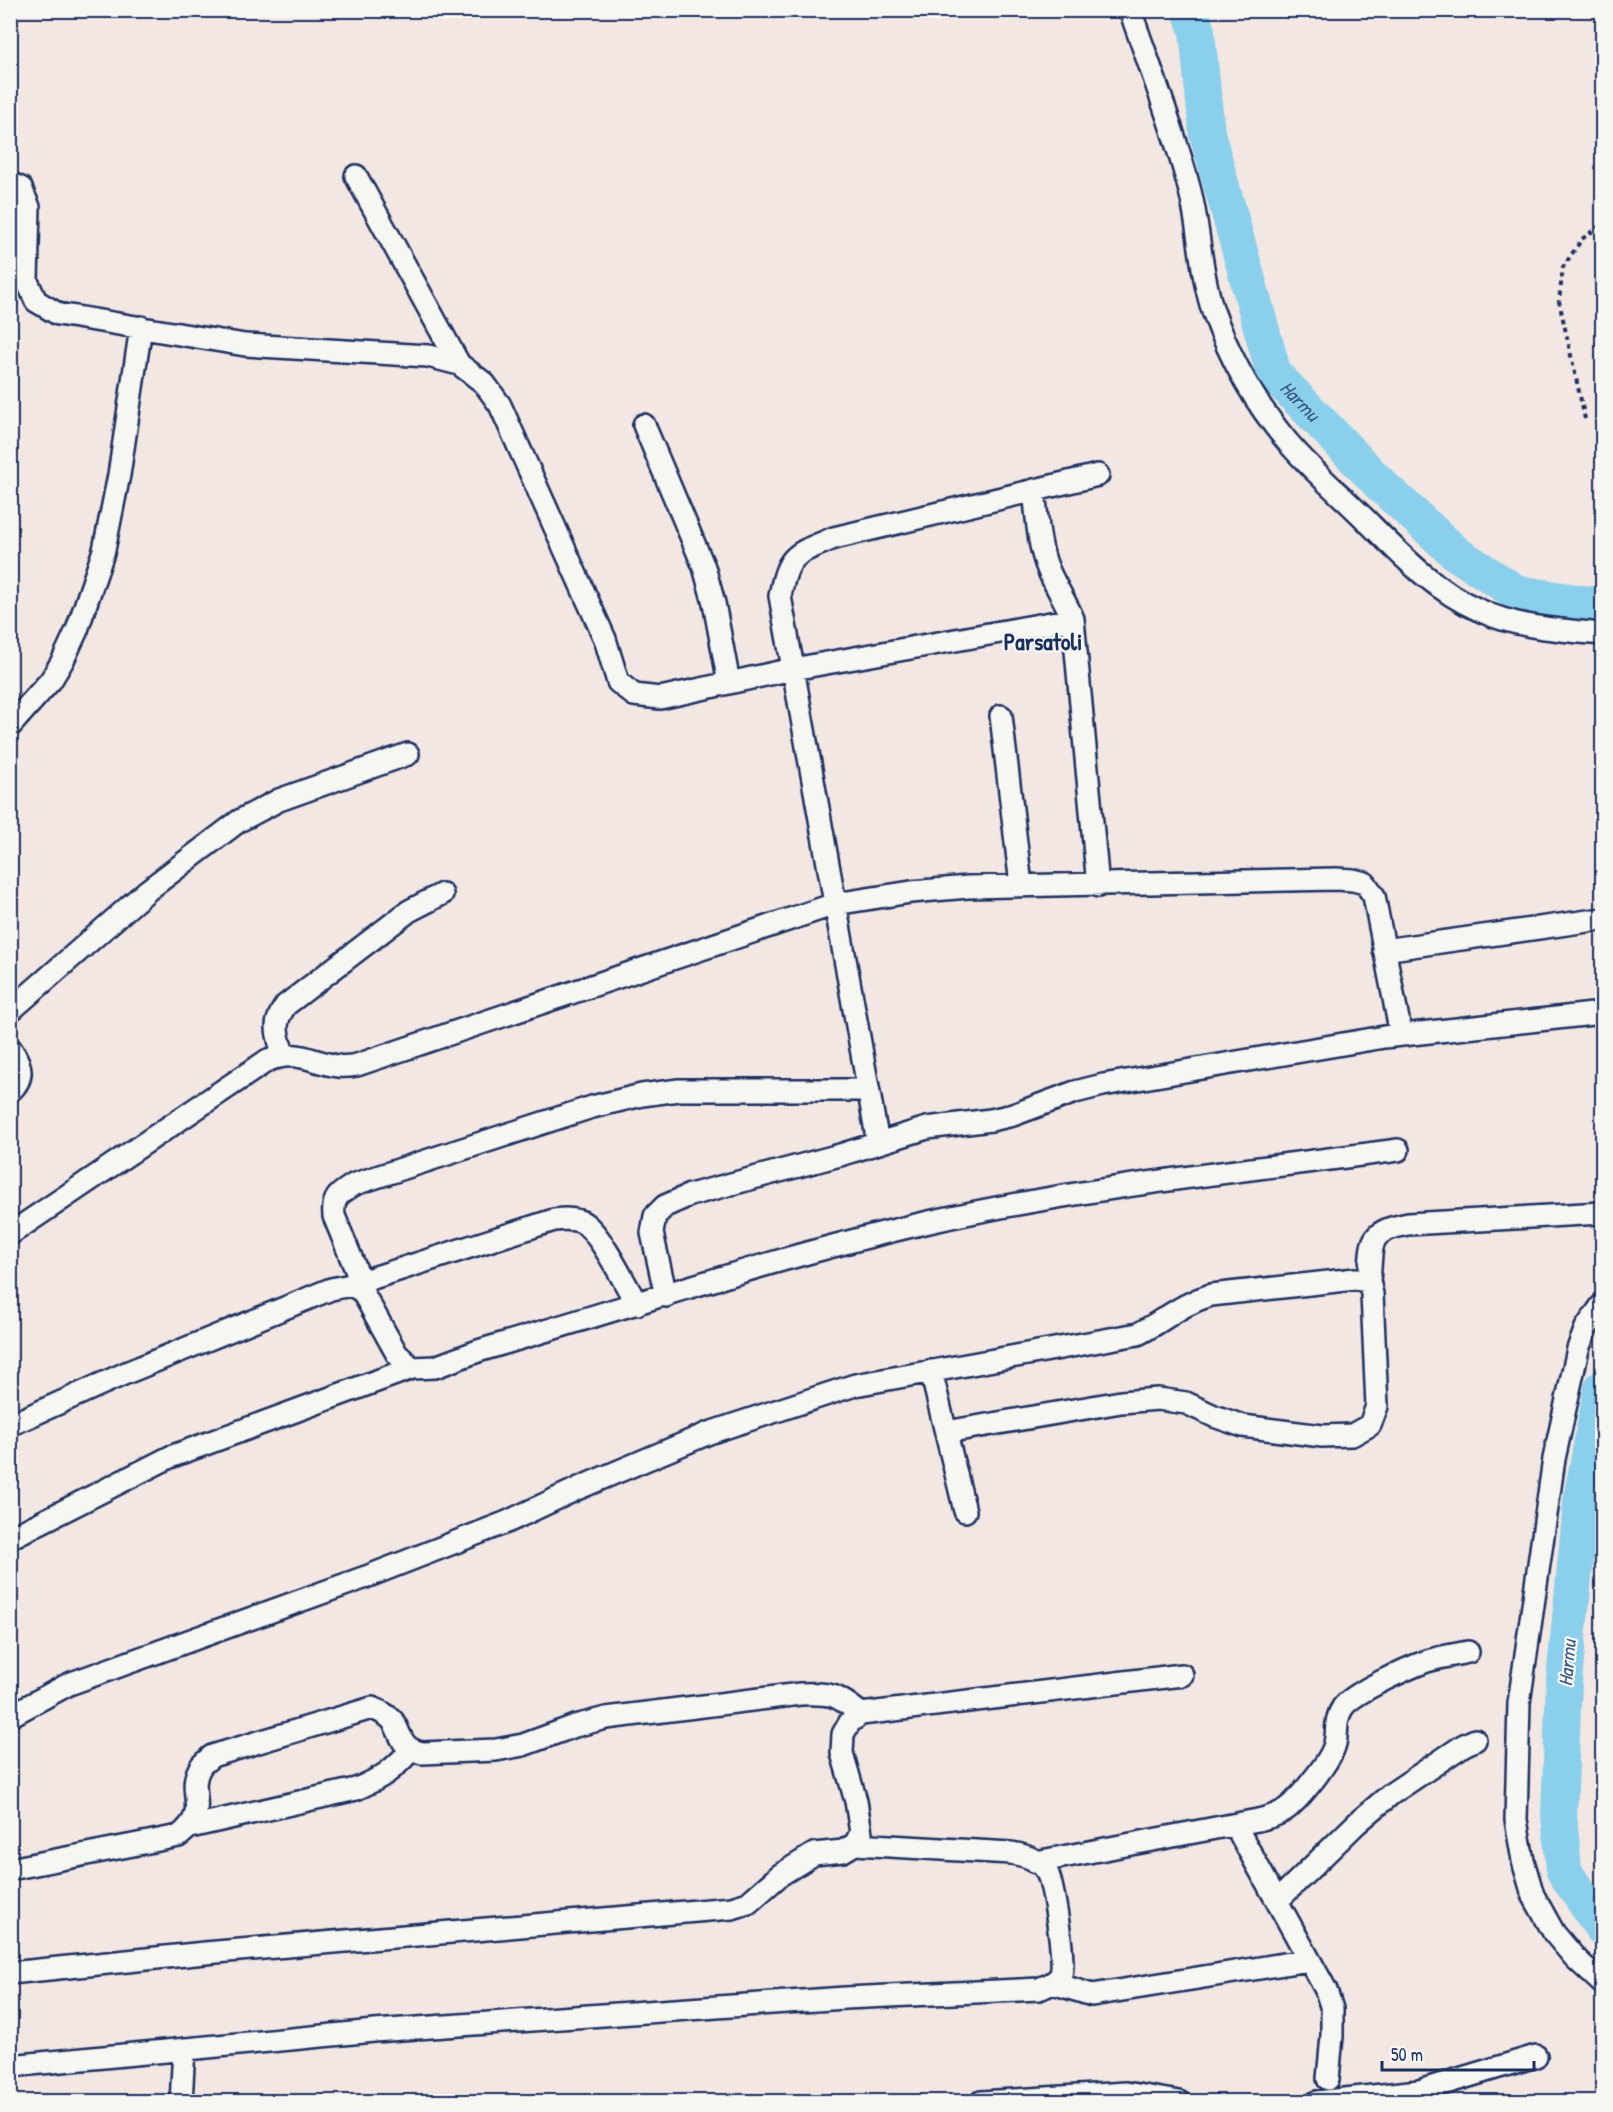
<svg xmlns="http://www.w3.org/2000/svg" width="1613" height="2112" font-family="'Patrick Hand',sans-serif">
  <rect width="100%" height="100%" fill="#f3e7e3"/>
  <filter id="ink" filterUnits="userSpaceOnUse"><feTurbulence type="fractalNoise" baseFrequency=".0167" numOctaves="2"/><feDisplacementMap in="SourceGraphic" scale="12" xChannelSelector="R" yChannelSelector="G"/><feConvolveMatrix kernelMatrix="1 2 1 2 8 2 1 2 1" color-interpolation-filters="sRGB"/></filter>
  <g filter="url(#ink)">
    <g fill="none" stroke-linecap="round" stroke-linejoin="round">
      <g stroke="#8acfeb" stroke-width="36">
        <path id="s1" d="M1190,10l7,21 10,102 67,241 108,112 75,68 60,39 85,13"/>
        <path d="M1602,1388l-20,106 -18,187 -5,134 5,56 38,57"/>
      </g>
      <g stroke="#1b2f5e" stroke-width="26">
        <path id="street" d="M1130,10c21,60 44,120 60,181 10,39 10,81 23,120 17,47 41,91 73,129 24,29 54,54 80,80 34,34 68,70 113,90 37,18 83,20 123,24
          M356,176l103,188
          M10,183l11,5 8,19 -2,74 9,20 22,13 187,31 183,11 31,8 25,19 16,22 105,234 13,43 16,13 26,3 133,-29 280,-50
          M644,425l60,142 10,36 15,80
          M1034,490c3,26 4,55 14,79 7,17 18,33 25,50l25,267
          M1001,716l20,169
          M10,726l41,-46 12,-20 14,-30 27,-80 15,-75 22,-148
          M1384,950l218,-31
          M10,1011l138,-121 91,-69 40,-21 129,-46
          M10,1048c11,15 16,29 0,43
          M283,1054c-6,-21 -11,-30 3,-49l123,-94 33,-17
          M878,1143l-98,-547c8,-43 16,-42 54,-58l264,-63
          M10,1234l258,-174c31,-11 42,2 70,6 6,1 13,0 19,-1l478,-161 76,-12 57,-5 368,-8 17,1 12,3 9,13 27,139
          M1369,1281c4,-38 -4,-49 39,-57l194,-11
          M361,1282l-27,-66c-2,-19 5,-22 21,-32l237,-77 50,-12 37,-5h189
          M351,1285l203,-65c9,-1 19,-2 28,2 18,9 43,63 55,82
          M666,1296l-14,-63 3,-17 10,-10 25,-11 150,-40 87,-27 64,-8 22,-5 62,-23 28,-7 281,-48 218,-24
          M1602,1305l-16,23 -8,21 -24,110 -35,244 -3,117 7,41 10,34 21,38 21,25 27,25
          M931,1371l34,140
          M10,1425l116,-52 205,-84 20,-4 11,6 35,63 15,14 23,-1 43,-16c150,-44 299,-94 451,-129 155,-35 313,-51 469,-72
          M10,1538l160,-81 242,-89
          M10,1716l59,-32 297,-107 141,-55 72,-34 130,-55 146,-48 283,-51c27,-14 43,-30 73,-39l144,-16 14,2 3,13 5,112 -7,19 -18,10 -30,1 -79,-10 -29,-10 -28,-13 -28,-4 -37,3 -175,30
          M1235,1825l91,165 6,19v27l-4,43
          M190,1827l166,-38c26,-11 36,-18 55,-39
          M1036,1862l222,-42c12,-3 24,-6 33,-15 12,-11 38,-43 43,-58 5,-14 -1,-25 9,-40 11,-15 65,-39 84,-46 13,-4 27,-6 41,-9
          M10,1869l169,-33c34,-26 5,-44 22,-70 2,-3 8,-7 11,-10l160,-48c8,3 15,6 21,13 10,16 7,27 29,32l74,-3 27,-5 52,-19 31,-8 194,-24c32,-1 36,0 61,20
          M1277,1901l80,-78 34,-29 73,-49 11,-5
          M10,1973l195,-20 527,-45 16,-5 32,-28 34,-21 29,-3 12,-7 6,-11 -5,-32 -14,-48 1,-19 7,-12 11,-8 321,-39
          M1053,1983l39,12 217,-35
          M10,2066l364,-35 471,-33 194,-9c9,-4 17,-6 22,-15 5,-10 -8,-90 -14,-102 -6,-12 -23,-17 -36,-19l-156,-9
          M181,2102l3,-53
          M981,2102l145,-9 53,9
          M1317,2102l102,-11 117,-35"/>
      </g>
      <path stroke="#1b2f5e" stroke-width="4" stroke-dasharray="4.5 4.5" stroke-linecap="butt" d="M1585,419l-26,-118 4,-34 19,-28 20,-15"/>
      <use href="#street" stroke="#f6f6f2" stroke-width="21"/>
    </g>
  </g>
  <g text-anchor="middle" stroke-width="4.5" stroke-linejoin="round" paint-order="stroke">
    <g font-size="20" font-style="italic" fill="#375781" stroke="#f6f6f2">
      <text dy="7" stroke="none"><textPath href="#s1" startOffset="412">Harmu</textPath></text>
      <text transform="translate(1567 1663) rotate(-85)" y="7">Harmu</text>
    </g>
    <g font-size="24" font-weight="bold" fill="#1b2f5e" stroke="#f6f6f2">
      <text x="1043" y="650">Parsatoli</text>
    </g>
  </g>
  <rect width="1613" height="2112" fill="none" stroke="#f6f6f2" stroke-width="36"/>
  <rect x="18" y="18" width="1577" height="2076" fill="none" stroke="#1b2f5e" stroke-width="2" filter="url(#ink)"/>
  <path d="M1382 2061v9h152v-9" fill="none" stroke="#1b2f5e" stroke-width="3"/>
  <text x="1391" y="2061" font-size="18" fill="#1b2f5e" stroke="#f6f6f2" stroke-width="4.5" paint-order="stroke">50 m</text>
</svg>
